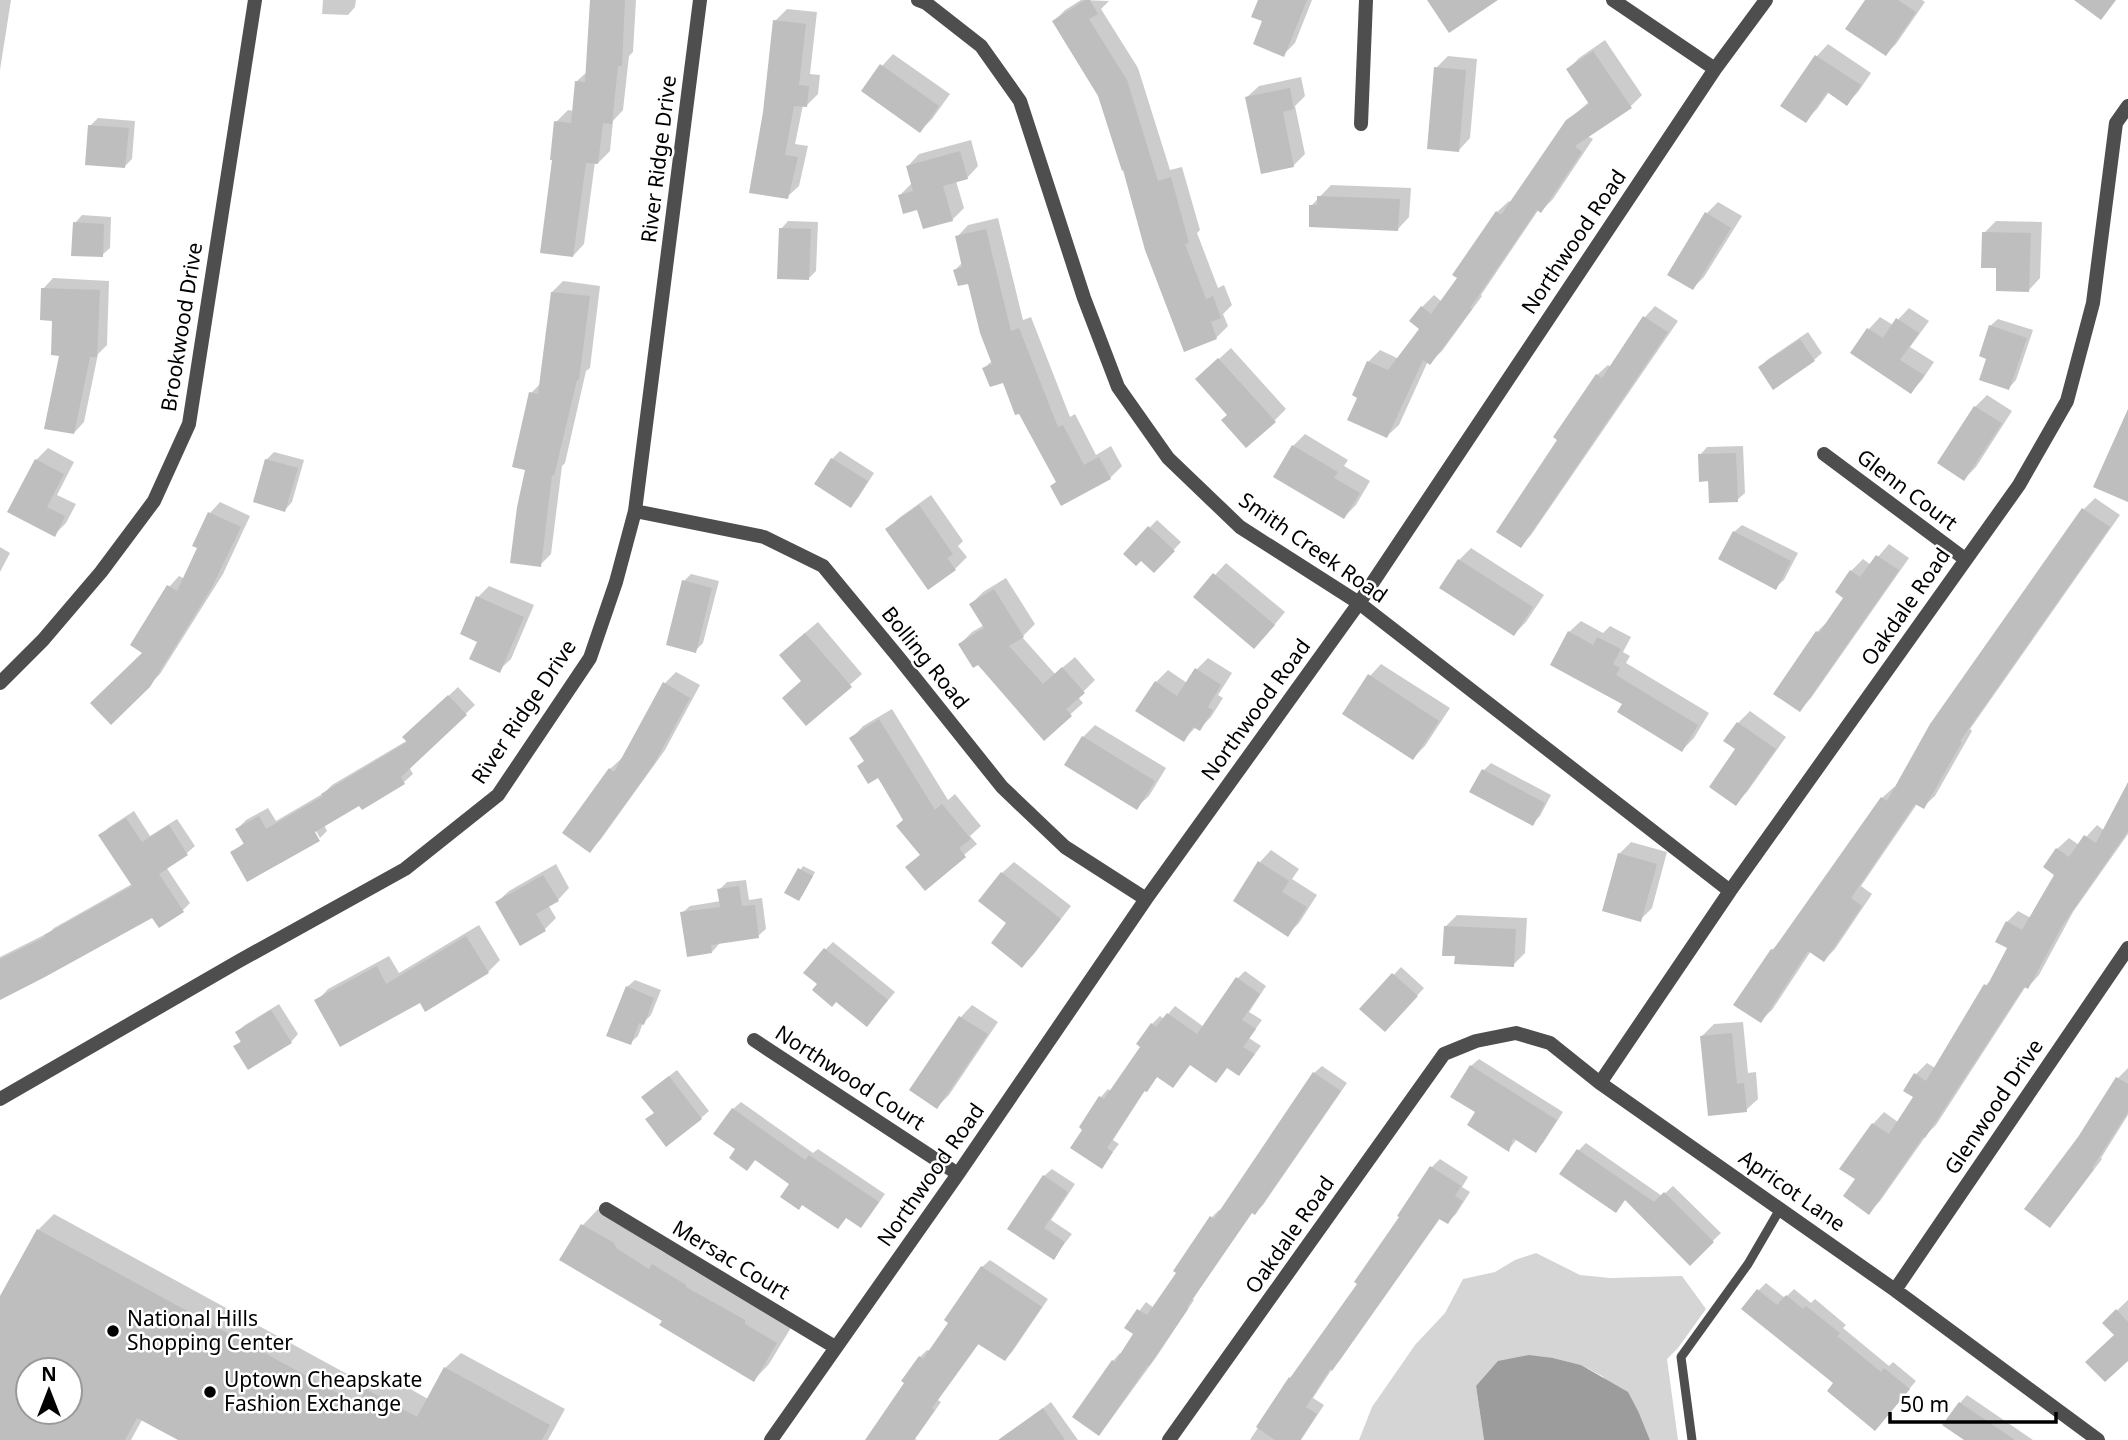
<svg xmlns="http://www.w3.org/2000/svg" width="2128" height="1440" font-family="'Noto Sans',sans-serif">
  <rect width="100%" height="100%" fill="#fff"/>
  <path fill="#d5d5d5" d="M1536,1253l44,22 30,3 72,-2 24,33 -28,39 -11,11 11,81h-28l-11,-27 -37,-37 -21,-11 -28,-7 -77,28 8,54h-125l13,-33 43,-62 30,-32 18,-34 32,-7 20,-12z"/>
  <path fill="#9c9c9c" d="M1529,1355l24,3 28,7 47,27 11,21 11,27h-166l-8,-54 22,-25z"/>
  <path fill="#0003" fill-rule="evenodd" d="M0,0h11l-11,70z
    M323,0h33l-1,7 -7,8 -26,-1z
    M592,0h44l-3,52 -4,4 -6,54 -10,11 -3,30 -12,12 -3,-1 -11,82 -11,12 -19,-98 2,-36 12,-12 6,1 3,-30 11,-10z
    M1081,0l28,1 -8,8 37,59 32,102 12,-3 18,63 -3,3 21,55 6,-3 8,20 -9,9 5,12 -12,12 -92,-170 -24,-73 -46,-74 11,-11z
    M1260,0h52l-17,43 -12,12 -19,-35z
    M1867,0h55l3,2 -29,42 -10,10z
    M787,9l30,3 -7,62 10,1 -2,19 -12,12 -3,-1 -8,39 13,2 -9,40 -12,11 -22,-85 10,-91z
    M1605,40l37,55 -11,11 -44,30 6,3 -40,60 -12,12 -2,-2 -58,86 1,1 -40,55 -12,11 -2,-1 -29,64 -12,11 -28,-39 9,-35 12,-12 19,9 22,-31 1,-21 12,-12 8,7 17,-24 38,-66 12,-11 3,2 55,-82 23,-20 -22,-32 11,-11z
    M1828,44l43,29 -13,19 -11,12 -18,-12 -12,17 -12,12 -22,-15 34,-50z
    M893,54l57,40 -18,25 -12,12 -38,-65z
    M1448,56l29,3 -7,79 -11,12 -23,-82z
    M1301,77l4,19 -10,10 10,48 -12,12 -46,-69 12,-11z
    M98,118l37,3 -3,38 -7,7 -35,-40z
    M971,140l7,26 -11,12 -11,3 8,27 -12,12 -33,-12 -19,-13 12,-12 -4,-17 11,-12z
    M1331,185l80,3 -2,29 -11,12 -87,-23z
    M1718,202l24,14 -38,61 -11,11 14,-75z
    M82,215l29,2 -1,31 -8,7 -27,-32z
    M998,218l25,102 8,-3 39,100 5,-3 21,41 15,-9 11,20 -12,12 -58,8 5,-5 -53,-101 -20,-12 9,-8 -23,-78 -15,-12 8,-8 -6,-25 11,-12z
    M788,221l30,1 -2,49 -7,7 -28,-49z
    M1996,221l46,1 -2,56 -11,12 -31,-24 -14,-33z
    M53,278l56,3 -2,64 -9,9 -14,68 -10,11 -20,-114 -11,-30z
    M563,281l37,5 -10,82 -4,3 -21,92 -3,3 -11,88 -11,11 -13,-96 4,-76 10,-10 11,-91z
    M1655,306l23,15 -147,214 -10,11 38,-107 38,-64 11,-10 3,2 34,-50z
    M1909,308l20,13 -19,26 24,15 -12,18 -11,12 -59,-39 17,-24 11,-12 13,8z
    M1998,319l35,11 -17,50 -7,8 -21,-30 2,-32z
    M1808,332l14,21 -8,7 -40,28 -14,-21 7,-7z
    M1231,348l55,61 -12,12 -45,-7 -20,-46z
    M1987,395l25,16 -36,56 -12,12 11,-72z
    M1305,434l43,26 -4,6 26,15 -14,24 -12,12 -51,-71z
    M1743,446l2,47 -8,7 -28,-20 -9,-25 7,-8z
    M48,448l26,14 -17,33 19,9 -10,19 -12,12 -45,-24 27,-51z
    M840,451l34,22 -16,25 -7,7 -35,-22 16,-24z
    M274,452l30,8 -12,42 -7,8 -19,-50z
    M931,495l32,46 -5,5 9,11 -12,12 -68,-40 12,-11z
    M2095,498l25,17 -150,214 2,2 -37,65 -12,11 -6,-3 -56,82 11,8 -37,55 -11,11 -13,-9 -39,59 -12,11 12,-71 11,-11 99,-141 12,-11 2,1 188,-279z
    M220,502l30,14 -27,58 -63,100 -49,48 34,-69 24,-66 10,-11 6,3 15,-32 -5,-2 15,-32z
    M1157,520l24,22 -27,29 -13,-12 -16,-6z
    M1742,525l56,28 -14,27 -8,7 -42,-55z
    M1889,544l20,14 -98,140 -11,12 -24,-17 41,-61 12,-12 17,-22 -9,-6 14,-21 12,-12 8,6z
    M0,547l10,6 -10,19z
    M1471,548l73,47 -18,27 -12,12 -55,-74z
    M1226,563l59,49 -19,23 -71,-38z
    M691,574l28,7 -16,62 -8,8 -11,-70z
    M1006,578l29,46 -13,13 33,37 20,-17 20,23 -17,17 5,6 -39,35 -84,-94 12,-12 12,-7 -13,-21 12,-12z
    M489,586l45,19 -23,54 -12,11 -20,-29 -1,-44z
    M1581,621l22,12 7,-7 21,11 -8,15 7,4 -4,7 83,50 -15,25 -12,12 -57,-47 -56,-71z
    M818,622l44,52 -56,50 -3,-44 -10,-37z
    M1208,658l24,15 -14,22 5,3 -12,19 -12,12 -3,-2 -13,13 -27,-58 12,-12 19,13 10,-14z
    M1381,664l69,44 -25,38 -12,12 -43,-82z
    M676,672l24,13 -35,65 -64,89 -11,12 20,-82 12,-11 42,-74z
    M458,687l17,18 -66,62 4,7 -9,8 -44,22 -36,21 3,6 -7,7 -8,-14 -80,29 13,-11 -8,-13 9,-9 22,-12 8,13 48,-28 8,-8 76,-45 -3,-3z
    M892,709l56,91 7,-6 26,32 -11,10 7,8 -52,44 -18,-21 14,-13 -16,-35 -26,-43 -14,-16 -13,-22 11,-12z
    M1750,711l36,26 -39,55 -11,11 2,-80z
    M1095,725l71,43 -17,28 -12,11 -54,-70z
    M1491,763l60,32 -11,21 -8,8 -48,-54z
    M2128,786v48l-55,78 -34,63 -11,12 -2,-1 -90,139 -8,8 -48,68 -11,12 -12,-34 16,-55 11,-12 14,10 17,-26 1,-22 11,-11 8,5 51,-83 7,-7 16,-31 -2,-25 11,-11 13,7 26,-43v-26l12,-11 10,7 18,-20 8,6z
    M134,811l16,25 27,-17 18,27 -8,7 -21,14 24,36 -7,7 -30,6 -153,82v-41l50,-25 4,-4 78,-44 -31,-48 7,-8z
    M1631,842l36,10 -15,56 -12,12 -21,-66z
    M1271,850l28,19 -7,10 25,16 -18,28 -11,11 -28,-72z
    M1014,862l57,44 -37,48 -12,12 -13,-43 -7,-50z
    M556,864l13,24 -11,12 -10,5 8,13 -12,12 -47,-28 12,-11z
    M803,866l12,6 -13,24 -16,-4z
    M746,880l3,20 13,-2 4,31 -8,7 -39,6v2l-7,8 -30,-39 8,-7 31,-5 -2,-11 8,-8z
    M1457,915l70,3 -2,35 -12,12 -56,-10 -11,-29z
    M479,925l21,35 -12,12 -68,28 -103,1 11,-12 61,-33 10,17z
    M833,942l62,50 -21,25 -55,-33 6,-34z
    M1401,967l23,21 -31,34 -31,-13z
    M1245,971l21,15 -17,26 13,8 -13,18 12,8 -15,20 -7,8 -11,-8 -37,-3 -18,23 -14,-11 -13,14 -33,51 6,4 -18,23 -17,-38 -3,-2 20,-30 7,-8 4,3 31,-45 -5,-3 14,-20 8,-8 4,3 11,-13 29,21 33,-48z
    M635,980l26,10 -10,25 -8,8 -5,13 -8,7 -3,-56z
    M279,1004l19,30 -7,8 -55,4 6,-6 -5,-8 8,-7z
    M972,1005l26,17 -49,73 -12,12 -25,-17 49,-73z
    M1743,1022l5,51 8,-1 2,27 -12,11 -44,-74 12,-12z
    M1479,1059l84,53 -20,31 -8,8 -18,-12 -8,10 -32,-38 -6,-45z
    M1322,1066l25,17 -84,122 -8,8 -2,-2 -60,88 1,1 -37,56 -51,70 -7,8 14,-73 7,-8 2,1 13,-21 -8,-5 19,-26 8,6 24,-36 -3,-2 37,-53 7,-7 2,1 93,-138z
    M2128,1068v47l-27,43 1,1 -43,57 -9,10 30,-88 38,-60z
    M677,1070l32,41 -8,7 -46,-6 -4,-22z
    M741,1102l72,51 5,-4 67,45 -17,24 -8,8 -13,-9 -9,10 -46,-43 -36,-25 -9,10 -9,-20 -5,-40z
    M1586,1143l76,53 11,-10 48,47 -31,30 -64,-64 -11,12 -37,-60z
    M1440,1159l28,18 -6,10 8,5 -14,22 -8,8 -7,-5 -101,143 -8,9 -19,29 11,7 -23,35h-51l40,-62 8,-8 61,-86 73,-117z
    M1052,1169l23,15 -24,36 21,14 -18,23 -44,-29 34,-52z
    M598,1209l31,19 3,4 33,21 4,-4 123,77 -23,38 -15,16 -90,-60 -102,-61 21,-34z
    M54,1214l317,173 13,-13 44,25 17,-31 16,-15 104,56 -17,31h-366l-39,-22 -12,22h-131v-141l38,-69zM28,1370h42v42h-42z
    M990,1260l58,39 -36,53 -7,7 -25,-17 -42,58 3,2 -26,37 2,1h-50l40,-58 13,-25 7,-7 3,1 20,-29 32,-55z
    M1766,1283l19,15 9,-9 17,14 4,-4 31,26 -3,3 46,38 4,-4 23,19 -34,40 -47,-38 -77,-92z
    M2128,1300v58l-12,-23 -12,-12z
    M1967,1395l66,45h-66l-7,-37z
    M1051,1402l27,38h-61l-5,-8z"/>
  <path fill="#bebebe" fill-rule="evenodd" d="M590,0h35l-3,66h-4l-6,58 -9,-1 -5,41 -12,-1 -13,94 -33,-4 12,-93h-2l4,-39 17,2 4,-42 10,1z
    M1085,0h5l8,14 -9,5 38,61 31,101 13,-4 18,66 -4,1 21,55 7,-3 8,22 -10,4 6,17 -33,13 -39,-102 -22,-80 -1,1 -24,-75 -46,-75z
    M1258,0h49l-23,57 -31,-13 9,-23 -11,-4z
    M1427,0h71l-49,33z
    M1865,0h33l18,12 -30,44 -41,-27z
    M2074,0h42l-15,20z
    M773,20l33,4 -7,61 10,1 -2,21 -13,-1 -9,49 13,2 -10,42 -39,-6 14,-81z
    M1593,51l39,57 -57,38 7,6 -41,61 -4,-3 -67,98 2,1 -42,56 -7,-5 -36,78 -40,-18 10,-22 -5,-3 15,-34 21,9 31,-41 -10,-8 12,-15 10,8 26,-36 -5,-3 44,-64 5,4 65,-95 23,-16 -23,-35z
    M1815,55l46,30 -14,21 -20,-14 -21,31 -26,-17z
    M880,64l59,42 -19,27 -59,-42z
    M1434,67l32,3 -7,82 -32,-3z
    M1290,88l4,21 -11,3 11,55 -33,7 -16,-77z
    M88,125l41,3 -4,40 -40,-3z
    M960,151l8,28 -25,7 10,35 -30,8 -6,-19 -14,4 -5,-19 15,-4 -7,-25z
    M1317,196l83,3 -2,32 -89,-4v-22h8z
    M1705,212l26,16 -38,62 -26,-15z
    M73,222l31,2 -1,33 -32,-1z
    M779,228l32,1 -2,51 -32,-1z
    M986,229l25,102 8,-3 39,99 5,-2 21,40 15,-8 12,22 -50,27 -11,-20 6,-4 -37,-68 -4,1 -12,-32 -13,4 -8,-19 10,-4 -12,-31 -12,-49 -10,2 -5,-16 9,-3 -7,-31z
    M1982,232l49,1 -2,59 -33,-1v-23h-15z
    M41,288l59,2 -3,67h-7l-16,77 -30,-5 15,-73 -8,-1 1,-34 -12,-1z
    M551,292l39,4 -11,84h-2l-23,96 -2,-1 -11,92 -31,-4 7,-56 8,-37 -13,-3 17,-75 9,2z
    M1643,316l25,16 -147,216 -25,-16 61,-92 -4,-3 43,-63 6,4z
    M1896,318l23,15 -19,27 24,15 -13,19 -61,-41 17,-25 16,10z
    M1989,325l38,13 -18,52 -30,-10 7,-21 -7,-3z
    M1800,339l15,22 -42,29 -15,-23z
    M1218,358l58,64 -30,26 -25,-28 6,-5 -32,-36z
    M1974,406l28,17 -38,58 -27,-18z
    M2128,409v93l-35,-15z
    M1292,445l46,27 -4,6 26,15 -16,26 -71,-42z
    M1736,453l2,49 -29,1 -1,-22 -9,1 -1,-28z
    M831,458l37,23 -17,27 -37,-24z
    M35,459l29,15 -17,33 18,9 -10,21 -48,-25z
    M265,459l33,9 -13,44 -32,-10z
    M919,505l34,49 -6,4 9,12 -28,20 -43,-61z
    M2082,508l28,19 -150,214 2,1 -38,67 -9,-5 -64,94 11,8 -38,56 -16,-11 -47,72 -28,-18 38,-56 2,1 108,-153 6,4 43,-77z
    M208,512l33,15 -29,60 -62,100 -39,38 -21,-22 52,-50 -12,-8 37,-60 10,6 20,-43 -5,-2z
    M1148,526l27,25 -21,22 -13,-12 -5,5 -13,-12z
    M1733,531l58,30 -15,29 -58,-31z
    M1876,555l23,15 -99,142 -27,-18 43,-63 3,2 24,-35 -8,-6 15,-22 10,7z
    M1458,559l75,48 -19,29 -75,-48z
    M1213,573l62,52 -21,24 -61,-52z
    M682,580l30,8 -16,65 -30,-8z
    M994,589l30,48 -15,9 34,38 19,-17 23,26 -19,16 6,7 -28,25 -66,-76 -5,3 -15,-24 26,-16 -15,-24z
    M476,596l48,21 -24,56 -31,-14 8,-17 -17,-8z
    M1568,631l25,14 4,-8 24,12 -8,15 7,4 -4,7 82,50 -16,27 -65,-40 5,-8 -72,-39z
    M805,633l47,54 -46,39 -24,-28 19,-17 -22,-26z
    M1195,668l26,17 -13,22 5,3 -13,21 -7,-4 -9,15 -49,-31 20,-30 22,15z
    M1368,674l71,47 -26,39 -71,-46z
    M663,682l27,16 -36,66 -64,89 -28,-20 47,-65 5,4z
    M448,695l19,20 -66,62 4,7 -43,26 -3,-4 -44,26 5,9 -73,41 -17,-30 14,-8 -9,-15 24,-13 7,13 57,-33 -2,-2 86,-52 -5,-5z
    M879,719l56,91 7,-6 29,35 -12,9 7,9 -41,34 -20,-24 15,-12 -24,-29 7,-6 -25,-42 -10,6 -11,-18 7,-5 -15,-23z
    M1737,722l39,27 -40,57 -27,-19 26,-38 -12,-8z
    M1082,736l73,45 -18,29 -73,-45z
    M1482,769l63,34 -12,23 -64,-34z
    M2128,782v49l-66,95 -34,63 -4,-2 -99,151 -2,-1 -54,78 -26,-19 12,-17 -16,-10 33,-46 17,11 24,-37 -10,-6 11,-18 12,8 58,-97 3,2 20,-38 -12,-6 11,-21 16,9 32,-55 -11,-8 13,-19 13,9 15,-22 12,8z
    M126,818l16,24 27,-17 19,30 -29,19 25,38 -25,16 -7,-10 -107,59 -45,23v-41l45,-22 -1,-2 88,-49 -34,-51z
    M1618,853l39,11 -16,58 -39,-11z
    M1258,861l31,20 -7,11 25,15 -19,30 -55,-36z
    M798,868l15,8 -14,25 -15,-8z
    M1001,872l60,47 -39,49 -31,-25 15,-20 -28,-22z
    M543,875l16,26 -23,13 10,17 -26,15 -25,-44z
    M739,886l3,20 13,-1 4,33 -48,7 1,8 -25,4 -7,-45 40,-5 -3,-18z
    M1444,926l72,3 -2,38 -60,-3 1,-8h-13z
    M466,936l23,37 -64,39 -5,-9 -80,44 -26,-47 63,-34 9,18z
    M824,948l64,52 -21,27 -31,-25 -4,5 -20,-17 5,-6 -14,-11z
    M1392,973l26,23 -33,36 -26,-23z
    M1236,977l24,17 -18,26 14,9 -13,18 12,7 -16,22 -12,-8 -11,15 -26,-18 -17,23 -16,-11 -10,15 -3,-1 -37,57 6,4 -11,17 -32,-21 12,-18 -3,-3 20,-31 5,3 36,-52 -4,-3 15,-21 5,4 11,-14 30,21z
    M626,986l28,12 -10,27 -5,-2 -8,22 -25,-9z
    M271,1010l21,33 -44,27 -15,-24 8,-4 -6,-10z
    M959,1016l29,18 -51,75 -28,-19z
    M1732,1033l5,51 7,-1 3,29 -39,4 -8,-80z
    M1470,1065l87,55 -21,33 -23,-15 -4,14 -42,-27 8,-13 -25,-15z
    M1313,1072l28,19 -86,124 -3,-2 -65,94 1,2 -39,57 -1,-1 -49,71 -27,-19 40,-57 3,2 18,-28 -9,-6 13,-19 10,6 29,-42 -3,-2 37,-55 4,3z
    M669,1076l33,43 -36,28 -21,-28 9,-6 -13,-16z
    M2116,1077l12,7v28l-36,56 2,1 -44,59 -26,-19 54,-72z
    M732,1108l73,52 4,-5 70,47 -18,26 -15,-10 -8,11 -36,-24 -3,5 -19,-13 9,-13 -34,-24 -8,11 -18,-13 6,-9 -22,-15z
    M1577,1149l77,53 10,-10 50,50 -24,24 -65,-66 -9,13 -57,-39z
    M1430,1166l31,20 -6,10 8,5 -15,23 -9,-5 -107,152 -2,-2 -24,38 11,7 -17,26h-25l-19,-13 33,-50 1,1 67,-94 -3,-2 45,-65 -2,-1z
    M1043,1175l25,17 -24,36 21,14 -11,18 -47,-31z
    M581,1224l33,19 2,5 33,21 3,-5 34,21v2l59,33v4l32,19 -23,39 -95,-57 3,-4 -103,-61z
    M37,1229l321,175 8,-15 51,28 27,-50 106,58 -8,15h-364l-41,-22 -12,22h-125v-144zM28,1370h42v42h-42z
    M981,1266l61,41 -37,54 -27,-17 -46,64 3,2 -21,30h-49l39,-57 -3,-2 18,-25 4,3 25,-36 -4,-3z
    M1757,1289l20,16 9,-10 17,14 3,-3 34,27 -3,3 44,36 3,-4 26,21 -35,42 -48,-40 6,-8 -92,-74z
    M2116,1309l12,13v39l-23,21 -20,-20 29,-27 -12,-12z
    M1959,1402l56,38h-51l-22,-15z
    M1043,1408l22,32h-67z"/>
  <g fill="none" stroke-linecap="round" stroke-linejoin="round">
    <path stroke="#4e4e4e" stroke-width="9" d="M1692,1440l-11,-83 67,-93 32,-55"/>
    <path stroke="#4e4e4e" stroke-width="14" d="M918,0l8,3 55,43 39,55 64,197 34,89 50,71 72,69 119,76 371,288
      M1613,0l102,69
      M1361,124l5,-124
      M1824,454l141,105
      M635,511l129,26 59,29 76,92 103,129 63,60 81,52
      M0,683l43,-43 58,-68 53,-71 35,-77 66,-424
      M754,1040l204,134
      M1600,1083l130,-192 289,-406 48,-84 26,-98 23,-180 12,-17
      M0,1099l239,-138 166,-92 93,-74 92,-137 26,-76 19,-71 65,-511
      M606,1209l229,138
      M1895,1290l233,-342
      M771,1440l187,-266 188,-275 213,-296 356,-534 51,-69
      M1169,1440l275,-386 32,-13 40,-8 34,10 50,40 295,207 203,150"/>
  </g>
  <g fill="#000" stroke="#fff" stroke-width="2.5">
    <circle cx="113" cy="1331" r="7"/>
    <circle cx="210" cy="1392" r="7"/>
  </g>
  <g text-anchor="middle" stroke-width="5" stroke-linejoin="round" paint-order="stroke">
    <g font-size="21" fill="#000" stroke="#fff">
      <text transform="translate(659 159) rotate(-83)" y="7">River Ridge Drive</text>
      <text transform="translate(1574 242) rotate(-56)" y="7">Northwood Road</text>
      <text transform="translate(182 327) rotate(-81)" y="7">Brookwood Drive</text>
      <text transform="translate(1907 490) rotate(37)" y="7">Glenn Court</text>
      <text transform="translate(1313 548) rotate(35)" y="7">Smith Creek Road</text>
      <text transform="translate(1906 607) rotate(-55)" y="7">Oakdale Road</text>
      <text transform="translate(925 658) rotate(51)" y="7">Bolling Road</text>
      <text transform="translate(1256 710) rotate(-54)" y="7">Northwood Road</text>
      <text transform="translate(524 712) rotate(-56)" y="7">River Ridge Drive</text>
      <text transform="translate(850 1078) rotate(33)" y="7">Northwood Court</text>
      <text transform="translate(1994 1107) rotate(-56)" y="7">Glenwood Drive</text>
      <text transform="translate(931 1175) rotate(-55)" y="7">Northwood Road</text>
      <text transform="translate(1792 1191) rotate(35)" y="7">Apricot Lane</text>
      <text transform="translate(1290 1235) rotate(-55)" y="7">Oakdale Road</text>
      <text transform="translate(731 1260) rotate(31)" y="7">Mersac Court</text>
    </g>
    <g font-size="21" fill="#000" stroke="#fff" text-anchor="start">
      <text x="127" y="1326">National Hills<tspan x="127" dy="24">Shopping Center</tspan></text>
      <text x="224" y="1387">Uptown Cheapskate<tspan x="224" dy="24">Fashion Exchange</tspan></text>
    </g>
  </g>
  <g transform="translate(49 1391)"><circle r="33" fill="#ffffff" stroke="#999999" stroke-width="2"/>
  <path d="M0-5L12 26L0 18L-12 26Z" fill="#000000"/>
  <text y="-10" font-size="19" font-weight="bold" text-anchor="middle" fill="#000000">N</text>
  </g>
  <path d="M1890 1412v10h166v-10" fill="none" stroke="#000000" stroke-width="3.5"/>
  <text x="1900" y="1412" font-size="21" fill="#000000" stroke="#ffffff" stroke-width="5" paint-order="stroke">50 m</text>
</svg>
